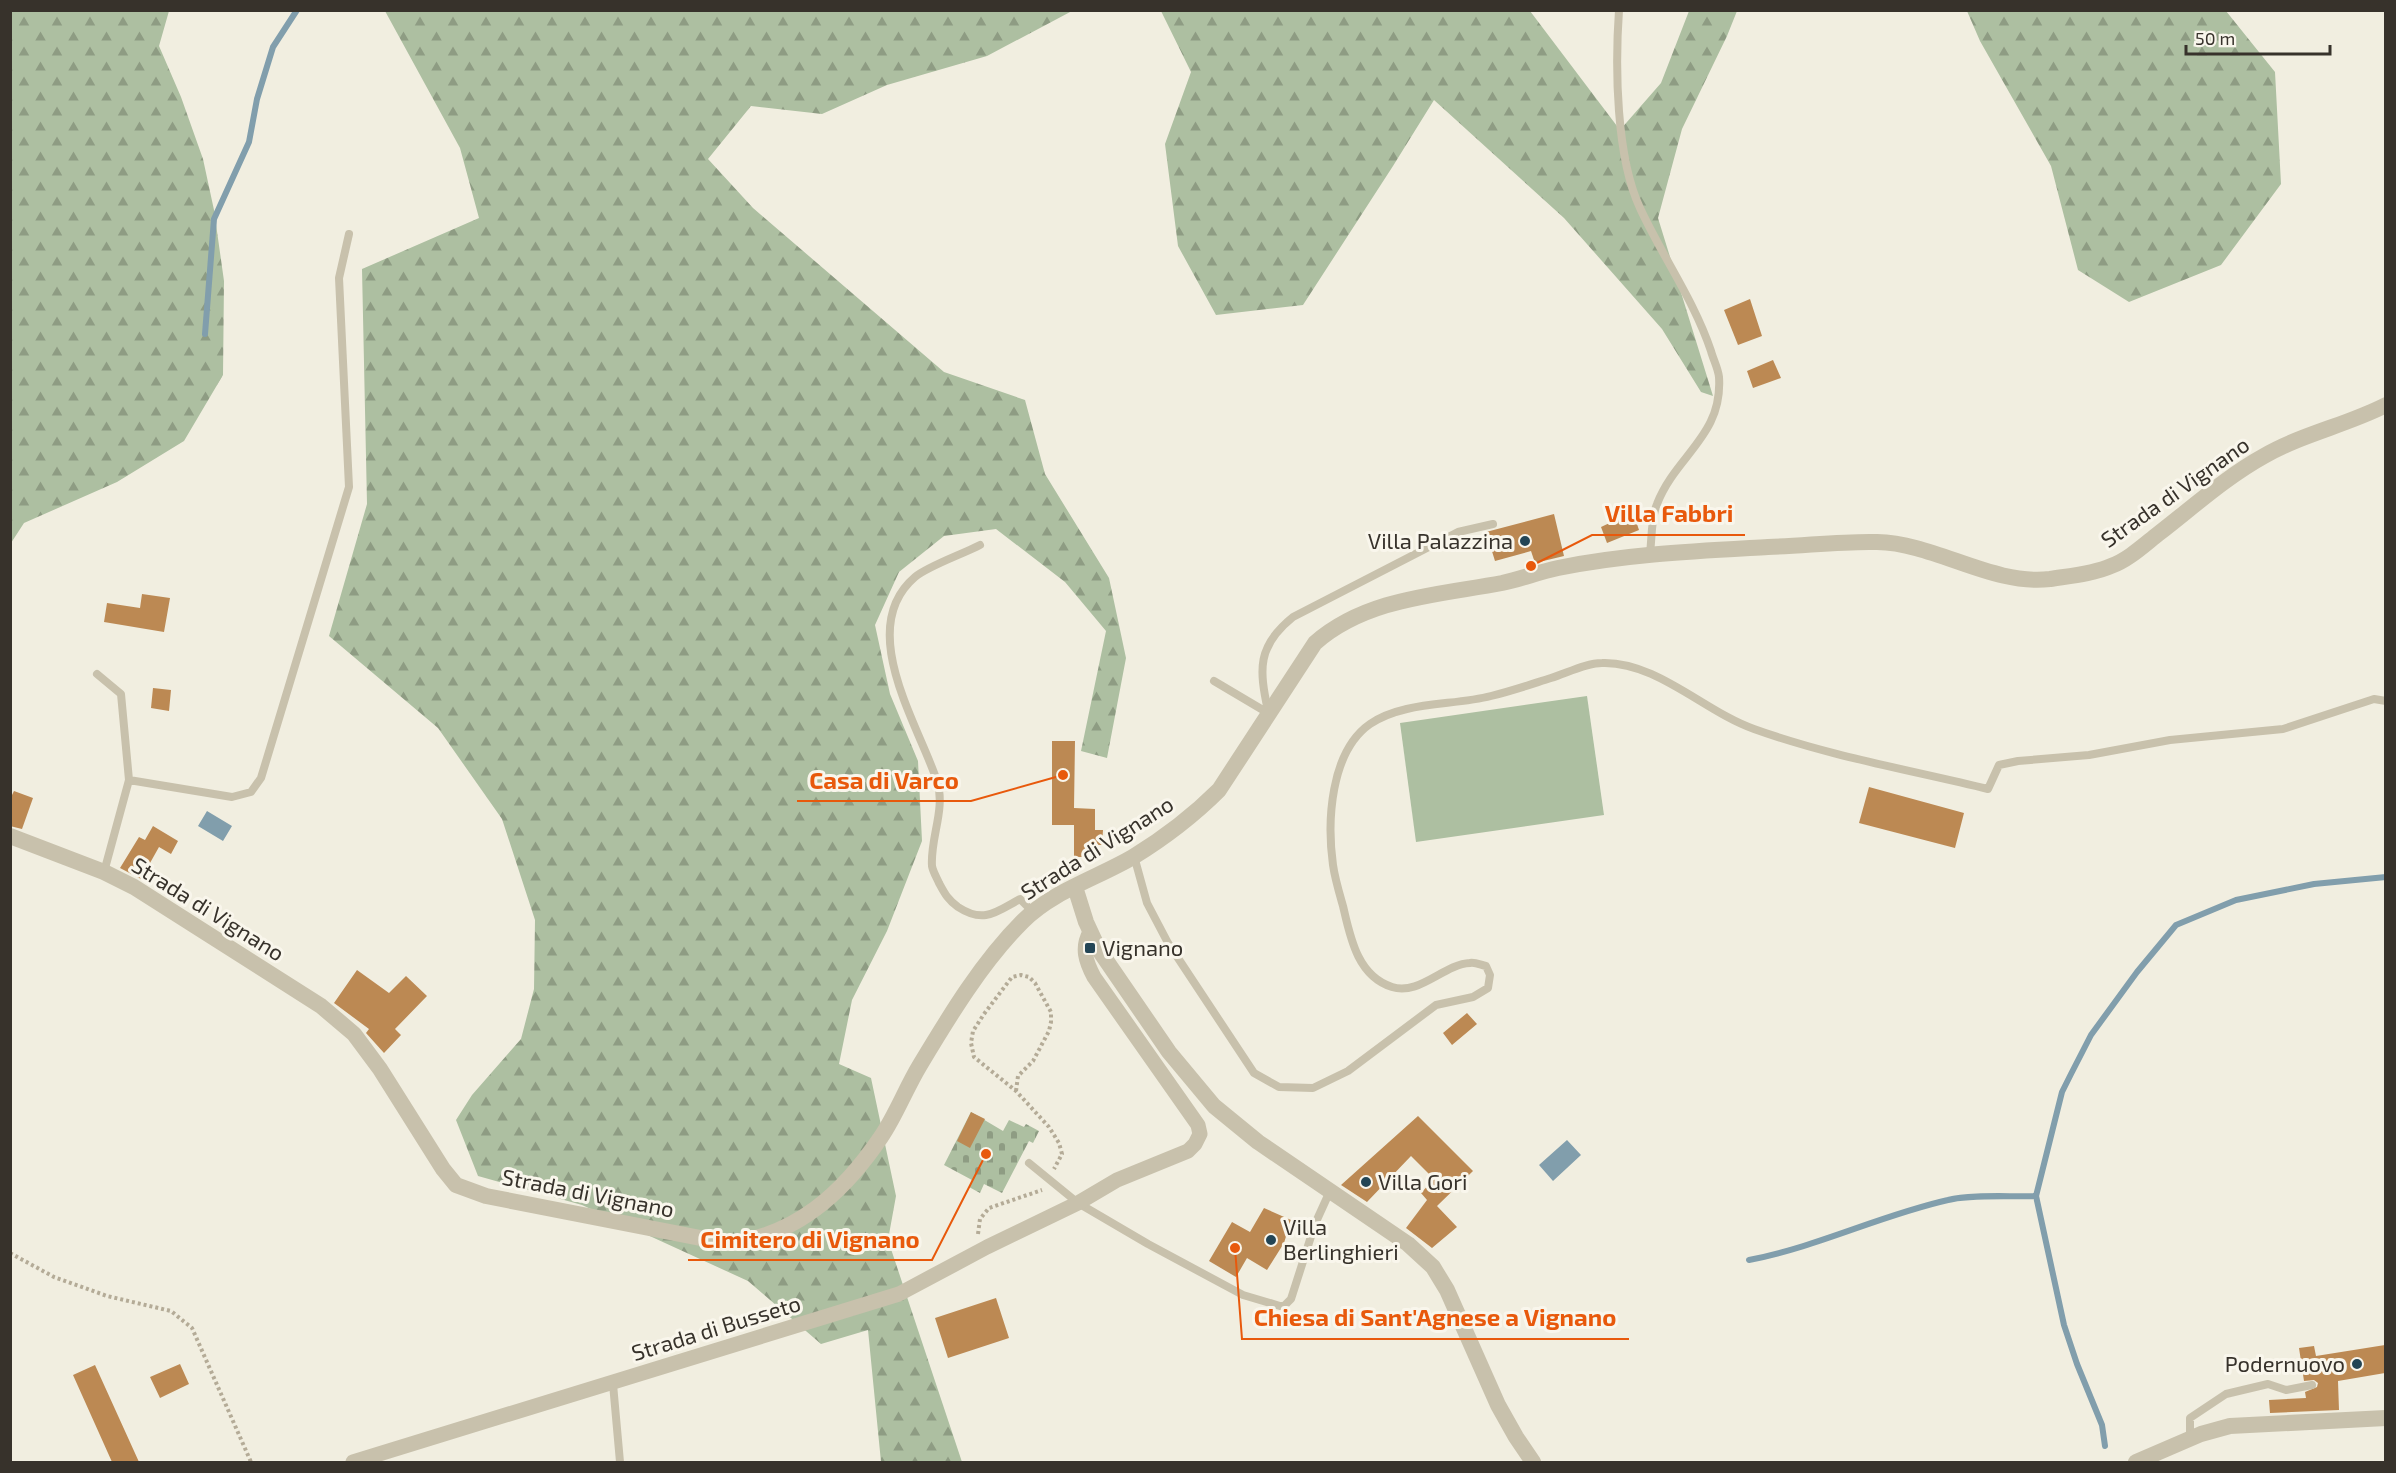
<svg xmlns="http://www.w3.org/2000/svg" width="2396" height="1473" font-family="'Exo 2',sans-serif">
  <defs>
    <pattern id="forest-firs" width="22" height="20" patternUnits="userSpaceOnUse" patternTransform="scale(1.5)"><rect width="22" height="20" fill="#adbfa1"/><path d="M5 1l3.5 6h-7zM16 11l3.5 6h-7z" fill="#8e9c83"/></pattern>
    <pattern id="cemetery-stones" width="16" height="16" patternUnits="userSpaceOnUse" patternTransform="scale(1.5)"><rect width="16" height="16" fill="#adbfa1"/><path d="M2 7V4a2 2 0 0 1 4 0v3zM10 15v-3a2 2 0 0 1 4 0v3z" fill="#8e9c83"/></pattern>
  </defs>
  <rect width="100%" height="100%" fill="#f1eee0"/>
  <path fill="url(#forest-firs)" d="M11,10l158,1 -10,35 22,51 22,62 11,51 10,71 -1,94 -39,66 -67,41 -93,41 -13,20z
    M385,11h687l-85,45 -100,29 -65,29 -71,-8 -43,53 45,49 191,164 81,28 20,74 64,104 17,80 -19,100 -26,-7 25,-120 -41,-49 -69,-53 -52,7 -45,36 -24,53 15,69 28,67 4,80 -35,90 -35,69 -13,64 32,14 25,118 -8,44 74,222h-81l-13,-132 -47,14 -73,-63 -166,-76 -104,-29 -22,-56 16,-25 49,-56 13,-50 1,-69 -33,-101 -64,-91 -109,-92 38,-132 -5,-235 117,-51 -19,-70z
    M1161,11h369l90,119 41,-47 28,-72h48l-10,25 -45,93 -24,89 55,178 -12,-4 -39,-63 -98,-111 -130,-118 -41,66 -90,139 -87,10 -38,-69 -13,-102 26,-72z
    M1967,11h259l49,61 6,112 -60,81 -92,37 -51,-32 -27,-104 -71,-125z"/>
  <path fill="url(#cemetery-stones)" d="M971,1112l32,19 6,-11 15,7 2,-3 13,7 -6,12 -4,-2 -27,52 -18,-9 -4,9 -11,-6 3,-7 -28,-15z"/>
  <path fill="#adbfa1" d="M1587,696l17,119 -188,27 -16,-119z"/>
  <path fill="#819eac" d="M207,811l25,15 -9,15 -25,-15z
    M1567,1140l14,15 -28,26 -14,-16z"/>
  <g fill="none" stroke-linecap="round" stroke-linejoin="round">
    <path stroke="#819eac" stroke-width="6" d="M205,334l9,-115 35,-77 8,-43 16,-52 24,-37
      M1749,1260c68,-13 132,-45 199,-60 23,-6 63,-3 88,-4
      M2105,1446l-3,-21 -25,-61 -13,-39 -28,-129 26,-104 9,-18 20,-39 46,-63 39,-47 60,-25 78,-16 72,-7"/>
  </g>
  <path fill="#bc8953" d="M1750,299l12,37 -24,9 -14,-35z
    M1773,360l8,18 -28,10 -6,-17z
    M1633,512l6,18 -32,13 -6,-16z
    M1554,514l10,42 -29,7 -4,-12 -36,10 -9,-29z
    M142,594l28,4 -6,34 -60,-10 3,-19 33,5z
    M153,688l18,2 -2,21 -18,-3z
    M1052,741h23l-1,67 21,1v21h8l-1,15h-7v12h-21v-32h-22z
    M1869,787l95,26 -9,35 -96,-25z
    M14,791l19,7 -11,31 -12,-3v-27z
    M153,826l25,15 -7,13 -12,-7 -18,32 -21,-11 19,-31 6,3z
    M357,970l32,23 17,-17 21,20 -32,33 6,6 -17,18 -18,-20 3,-4 -35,-26z
    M1467,1013l10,11 -25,21 -9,-12z
    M971,1112l14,7 -15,29 -13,-7z
    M1418,1116l55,55 -36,35 20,21 -25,21 -26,-20 21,-28 -6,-7 13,-14 -23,-23 -44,46 -26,-17z
    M1264,1208l27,12 -7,23 -17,27 -20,-12 -11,19 -27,-16 23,-39 18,10z
    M996,1298l13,40 -61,20 -13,-40z
    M2385,1345v28l-47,8 1,29 -69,3 -1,-13 37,-2 -1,-6 12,-5 1,-4 -4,-3 -10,1 -5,-33 15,-2 2,10z
    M180,1364l9,20 -29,14 -10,-21z
    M95,1365l44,97h-27l-39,-87z"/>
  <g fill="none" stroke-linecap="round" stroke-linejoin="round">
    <path stroke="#b4ab97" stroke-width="4" stroke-dasharray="3 3" stroke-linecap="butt" d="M1016,1091l2,-15 15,-15 16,-30 2,-9v-10l-16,-29 -6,-6 -8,-2 -9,2 -28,37 -11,17 -2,12 3,14 42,34 33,36 10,16 3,11 -8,15
      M978,1234l2,-15 9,-11 53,-18
      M10,1253l44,24 53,19 64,15 21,17 59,134"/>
    <path stroke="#c8c1ac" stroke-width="8" d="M1619,10c-4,57 -3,147 21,198 22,48 54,92 71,143 2,8 7,17 8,26 4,59 -43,78 -62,127 -6,14 -5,34 -7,49
      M980,545c-17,9 -52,21 -65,32 -60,51 3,147 22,204 9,28 -7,57 -5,85 1,6 5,12 7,17 6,11 9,17 19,24 26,17 38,5 62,-8l13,13
      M97,674l24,20 8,86
      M1214,681l54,32
      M1268,711c-9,-42 -11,-65 25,-94l165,-85 35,-8
      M1134,856l13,47 21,40 86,130 25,14 34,1 35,-17 88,-66 37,-8 15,-9 2,-13 -4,-9c-5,-1 -11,-4 -16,-3 -26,1 -51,33 -78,24 -35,-11 -42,-51 -49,-81 -4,-14 -8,-27 -10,-41 -6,-43 -3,-113 37,-141 34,-23 82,-18 121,-28 21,-5 41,-12 60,-18 16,-5 35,-15 51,-15 54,-2 103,49 152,66 75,27 156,41 234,60l11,-24 19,-4 71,-6 81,-15 113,-11 91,-30 12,2
      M104,872l25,-92 103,17 19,-5 10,-14 88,-291 -10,-209 10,-44
      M1029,1163l49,40 70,41 95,51 37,11h4l7,-7 24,-75 15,-33
      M613,1384l7,78
      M2190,1438v-20l36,-24 42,-10 18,6 26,-5"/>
    <path stroke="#c8c1ac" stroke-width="15" d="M353,1462l546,-168 88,-47 91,-44 39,-23 71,-29 7,-7 5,-10 -2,-9 -104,-148c-8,-15 -13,-29 -4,-45"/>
    <path stroke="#c8c1ac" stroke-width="16" d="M10,836l94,36 30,15 187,119 33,28 26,35 63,100 13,16 30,11 240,47c69,-5 118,-51 155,-106 15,-22 25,-49 39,-72 30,-50 62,-103 103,-144 30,-30 74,-43 110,-64 31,-19 60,-41 86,-67l96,-147c51,-45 123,-48 187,-60 19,-4 37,-11 56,-15 69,-14 140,-17 210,-21 36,-1 73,-6 109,-5 58,1 115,44 173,37 19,-3 43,-5 61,-13 17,-6 33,-21 47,-32 35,-27 68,-57 106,-78 38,-22 83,-31 122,-51
      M1075,887l11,35 13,28 70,102 45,54 44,36 150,102 25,23 14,23 51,115 18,32 17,25
      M2136,1462l65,-28 29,-8 156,-8"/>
  </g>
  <g fill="#234555" stroke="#f9f6ec" stroke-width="2">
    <circle cx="1525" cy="541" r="6"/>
    <rect x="1084" y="942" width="12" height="12" rx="3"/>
    <circle cx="1366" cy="1182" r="6"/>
    <circle cx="1271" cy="1240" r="6"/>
    <circle cx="2357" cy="1364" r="6"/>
  </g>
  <g text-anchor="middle" stroke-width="6" stroke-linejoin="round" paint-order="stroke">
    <g font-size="22" fill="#37322b" stroke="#f9f6ec">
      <text transform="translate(2175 492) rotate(-35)" y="8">Strada di Vignano</text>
      <text transform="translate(1097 848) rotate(-32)" y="8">Strada di Vignano</text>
      <text transform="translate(208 909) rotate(32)" y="8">Strada di Vignano</text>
      <text transform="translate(588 1193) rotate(11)" y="8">Strada di Vignano</text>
      <text transform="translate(716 1328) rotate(-17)" y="8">Strada di Busseto</text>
    </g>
    <g font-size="22" fill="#37322b" stroke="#f9f6ec" text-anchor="start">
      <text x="1513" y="549" text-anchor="end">Villa Palazzina</text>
      <text x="1102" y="956">Vignano</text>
      <text x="1378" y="1190">Villa Gori</text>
      <text x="1283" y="1235">Villa<tspan x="1283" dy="25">Berlinghieri</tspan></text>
      <text x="2345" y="1372" text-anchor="end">Podernuovo</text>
    </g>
  </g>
  <path fill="none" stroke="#e8590c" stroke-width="2" d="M1531 566L1592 535H1745M1063 775L971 801H797M986 1154L932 1260H688M1235 1248L1242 1339H1629"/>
  <g fill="#e8590c" stroke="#f9f6ec" stroke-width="2">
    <circle cx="1531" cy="566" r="6"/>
    <circle cx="1063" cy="775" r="6"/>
    <circle cx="986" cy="1154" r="6"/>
    <circle cx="1235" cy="1248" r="6"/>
  </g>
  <g font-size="24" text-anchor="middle" font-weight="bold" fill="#e8590c" stroke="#f9f6ec" stroke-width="6" stroke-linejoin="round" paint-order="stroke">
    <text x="1669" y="522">Villa Fabbri</text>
    <text x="884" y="789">Casa di Varco</text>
    <text x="810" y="1248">Cimitero di Vignano</text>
    <text x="1435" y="1326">Chiesa di Sant'Agnese a Vignano</text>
  </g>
  <rect width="2396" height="1473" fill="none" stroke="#37322b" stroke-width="24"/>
  <path d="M2186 45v9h144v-9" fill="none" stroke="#37322b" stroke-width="3"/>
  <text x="2195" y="45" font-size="18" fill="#37322b" stroke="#f9f6ec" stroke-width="4.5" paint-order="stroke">50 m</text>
</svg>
